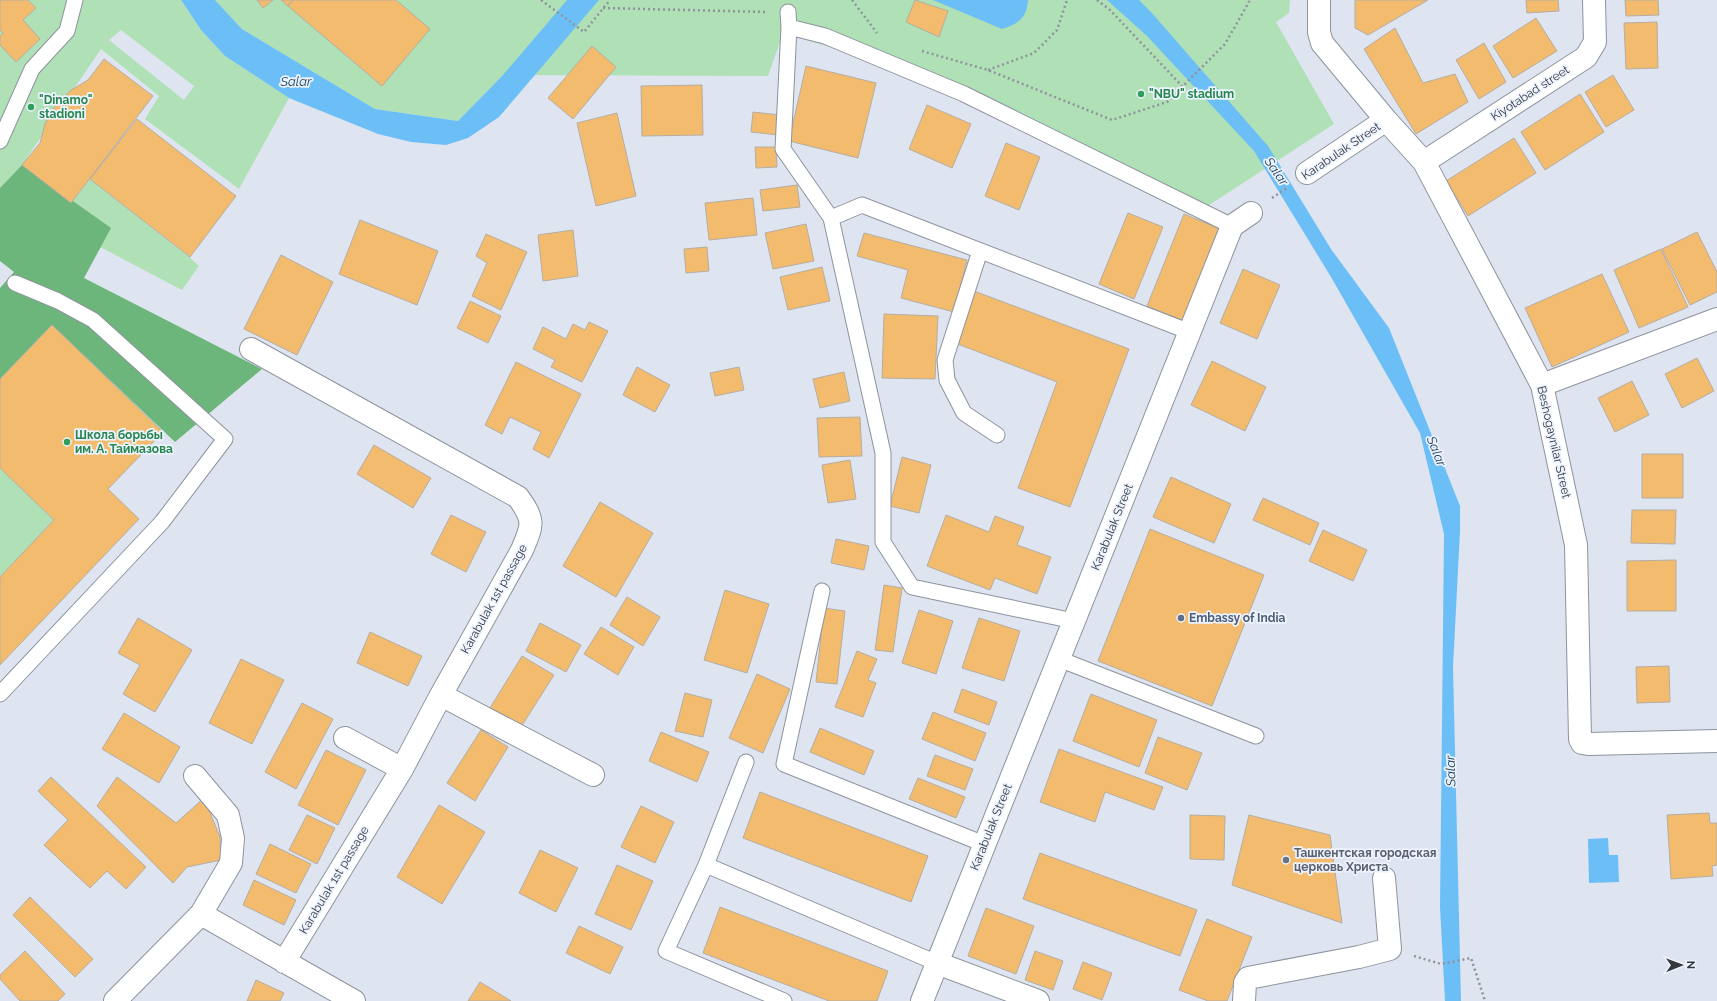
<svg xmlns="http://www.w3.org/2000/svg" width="1717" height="1001" font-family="Raleway,sans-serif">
  <rect width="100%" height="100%" fill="#dfe5f0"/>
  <path fill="#afe0b6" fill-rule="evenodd" d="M0,0h181l20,30 24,26 64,42 -50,91 -94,-70 14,-23 -58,-47 -79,116 -22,23zM121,30l73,56 -10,14 -75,-60z
    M215,0h1075l-1,13 -13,9 58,102 -128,83 -272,-129 -151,-45 -15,43 -265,-1 -45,46 -83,-12 -133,-80z
    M90,179l99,78 10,9 -17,24 -82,-43 10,-19 -39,-25z
    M0,468l54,52 -54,57z"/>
  <path fill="#6db67b" d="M22,165l89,63 -27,50 178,91 -87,73 -123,-117 -52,54v-91l14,-16 -14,-11v-73z"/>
  <path fill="#6cbff6" d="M181,0h34l27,29 133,80 83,12 45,-46 64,-75h32l-100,117 -31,21 -22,7 -35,-3 -33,-8 -89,-36 -64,-42 -24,-26z
    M933,0h95c-1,18 -10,24 -26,29z
    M1107,0h32l12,12 117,134 63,103 58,79 71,178v25l-7,136 8,334h-16l-5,-94 4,-373 -24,-101 -89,-156 -77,-126 -107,-115z
    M1608,838l1,17h9l1,27 -30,1 -1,-44z"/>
  <path fill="#f2bb6e" stroke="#b5ada3" d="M0,0h28l8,8 -13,12 17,19 -24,23 -16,-17v-9l3,-3 -3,-3z
    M257,0h16l-10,8z
    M281,0h12l-5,6z
    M293,0h103l34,29 -48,57 -94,-80z
    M915,0l33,11 -9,26 -33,-15z
    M1355,0h73l-60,35 -13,-7z
    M1526,0h32l1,11 -32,2z
    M1625,0h33l1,15 -33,1z
    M1536,18l21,33 -44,27 -20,-32z
    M1657,22l1,46 -32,1 -2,-46z
    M1395,28l28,55 32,-9 13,28 -52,32 -52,-85z
    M1484,43l22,39 -27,17 -23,-39z
    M592,46l24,21 -43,52 -25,-21z
    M104,59l49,37 -82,107 -49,-38 18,-22 5,-19 10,-18 16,-16 17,-10z
    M806,66l70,17 -18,75 -69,-17z
    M1613,75l21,35 -28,17 -21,-35z
    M702,85l1,50 -61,1 -1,-50z
    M1580,94l24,38 -59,38 -24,-38z
    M927,105l44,19 -19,44 -43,-19z
    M753,112l27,3 -2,20 -27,-3z
    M617,113l19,83 -40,10 -19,-83z
    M137,119l99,77 -46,61 -100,-78z
    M1514,138l22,35 -68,43 -22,-35z
    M1006,143l34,14 -21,53 -34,-14z
    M755,147h21l1,20 -21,1z
    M797,185l3,22 -37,4 -3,-21z
    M753,198l4,37 -48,5 -4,-37z
    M1128,213l35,14 -29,72 -35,-15z
    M1184,214l41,17 -36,92 -42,-17z
    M360,220l78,31 -21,54 -78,-31z
    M806,224l8,37 -41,8 -8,-36z
    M573,230l5,46 -35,5 -5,-46z
    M1697,232l20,40v20l-27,13 -28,-56z
    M864,233l103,27 -13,52 -53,-14 7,-28 -51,-14z
    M486,234l41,18 -26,58 -29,-14 15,-33 -11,-7z
    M707,247l2,24 -23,2 -2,-24z
    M1661,249l27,58 -49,21 -25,-58z
    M281,255l52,27 -36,73 -53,-26z
    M822,267l8,34 -42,9 -8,-33z
    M1243,269l37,16 -23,54 -37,-16z
    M1602,274l27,58 -77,35 -27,-59z
    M974,291l155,58 -59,158 -52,-19 39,-106 -102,-39z
    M470,301l31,15 -13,27 -31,-15z
    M884,314l54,2 -3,63 -53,-1z
    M589,322l19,9 -26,51 -31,-15 4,-7 -22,-11 10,-22 23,12 7,-15 12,6z
    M52,325l111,107 -55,57 31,30 -139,146v-88l54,-57 -54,-52v-89z
    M1697,358l17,33 -32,17 -17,-34z
    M1212,361l54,26 -21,44 -54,-26z
    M516,362l65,32 -32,64 -16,-9 8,-17 -31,-15 -8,17 -17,-9z
    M637,367l33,18 -15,27 -32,-17z
    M739,367l5,23 -29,6 -5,-23z
    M844,372l6,29 -30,7 -7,-29z
    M1632,381l17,34 -34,17 -17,-34z
    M860,417l2,39 -43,1 -2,-39z
    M374,445l57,33 -18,30 -56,-34z
    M1642,454h41v44h-41z
    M902,457l29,8 -12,48 -29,-7z
    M850,460l6,39 -28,4 -6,-38z
    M1171,477l60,27 -17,39 -61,-26z
    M1263,498l56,25 -9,22 -57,-25z
    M600,502l53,31 -37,64 -53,-31z
    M1632,510h44l-1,34 -44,-1z
    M451,515l35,17 -20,40 -35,-18z
    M946,515l43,17 6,-16 29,11 -7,18 34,12 -14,37 -42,-16 -5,12 -63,-24z
    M1150,529l114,46 -52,131 -114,-45z
    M1323,530l44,20 -14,31 -44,-20z
    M836,539l33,7 -5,24 -33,-7z
    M1676,560v51h-49v-50z
    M884,585l18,3 -9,64 -18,-2z
    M725,590l44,14 -22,69 -43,-13z
    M627,597l33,20 -17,29 -33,-21z
    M824,608l21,3 -8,73 -21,-2z
    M919,610l34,11 -17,53 -34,-11z
    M138,618l54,32 -37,62 -32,-18 17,-29 -22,-12z
    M979,618l41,13 -16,50 -42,-13z
    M540,623l41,22 -15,27 -40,-21z
    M601,627l33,20 -16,28 -34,-21z
    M370,632l52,24 -14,30 -51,-23z
    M857,651l20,8 -9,21 8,3 -13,34 -28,-10z
    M522,656l32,19 -33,52 -31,-19z
    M241,659l43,21 -32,64 -43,-21z
    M1669,666l1,36 -33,1 -1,-36z
    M757,674l33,15 -27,64 -34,-15z
    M962,689l35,13 -8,23 -35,-13z
    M685,693l27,7 -9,37 -28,-6z
    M1091,694l66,26 -18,47 -66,-26z
    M302,703l31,16 -37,70 -31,-17z
    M933,712l53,21 -11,28 -53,-22z
    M124,713l56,34 -21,36 -57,-34z
    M820,728l54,23 -10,24 -54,-23z
    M481,730l27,17 -33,54 -28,-18z
    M661,732l48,20 -12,30 -48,-21z
    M1158,737l44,16 -15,37 -42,-17z
    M1059,749l104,38 -9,23 -49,-18 -10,30 -55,-20z
    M326,750l40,20 -28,55 -40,-20z
    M935,755l38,14 -8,21 -38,-14z
    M51,777l95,90 -20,22 -19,-18 -17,17 -46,-43 24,-25 -30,-29z
    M117,777l59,46 28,-25 16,39 1,23 -34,7 -14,16 -76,-77z
    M918,778l47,19 -9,21 -47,-19z
    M760,792l168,64 -17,46 -168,-64z
    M439,805l46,27 -43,72 -45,-27z
    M641,806l33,16 -19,41 -34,-16z
    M1709,813l1,10h7v42l-5,1 1,10 -42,3 -4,-64z
    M307,815l28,13 -18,36 -28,-14z
    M1190,815l35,1 -1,44 -34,-1z
    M1249,815l81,20 12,88 -110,-38z
    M270,844l41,20 -15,29 -40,-19z
    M540,850l38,18 -22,44 -37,-19z
    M1040,853l157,57 -17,46 -157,-57z
    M617,865l36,16 -22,49 -36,-16z
    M254,880l42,20 -12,25 -41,-20z
    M30,897l63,62 -18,18 -62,-62z
    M720,907l168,64 -11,30h-48l-126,-48z
    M986,908l48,18 -18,48 -48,-18z
    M1207,919l45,18 -25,64h-19l-29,-11z
    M579,926l44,21 -13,27 -44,-21z
    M25,951l40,43 -7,7h-38l-20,-22v-4z
    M1035,951l28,10 -10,29 -28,-10z
    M1083,962l29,11 -10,27 -29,-11z
    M256,980l28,13 -4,8h-33z
    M480,982l31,19h-43z"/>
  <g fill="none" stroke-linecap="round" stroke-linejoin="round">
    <g stroke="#8d939d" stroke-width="17">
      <path id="lane" d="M788,12l1,15 -6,122 48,69 52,235v89l29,45 162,34
        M789,27l36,9 139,58 268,132
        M0,141l32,-72 35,-38 8,-31
        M831,218l31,-13 328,127
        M980,251l-35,109 2,20 17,33 33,22
        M822,591l-38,173 200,80
        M1059,659l197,77
        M0,694l162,-172 63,-83 -132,-119 -35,-19 -43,-18
        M706,865l40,-103
        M784,1001l-118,-50 40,-86 231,98"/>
    </g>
    <g stroke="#8d939d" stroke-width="24">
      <path id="street" d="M1319,0v32l3,11 64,77 38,42 118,223 34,160 4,194 2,4 6,1 129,-3
        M1424,162l162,-105 9,-15 -1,-42
        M1307,173l79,-53
        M251,349l267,148c17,24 15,27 4,53l-81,145 -39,74 -118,193
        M1542,385l175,-66
        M441,695l152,80
        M345,738l57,31
        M201,914l153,87
        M937,963l101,38
        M115,1001l86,-87 30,-51 2,-25 -5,-23 -33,-39
        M922,1001l310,-775 19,-13
        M1244,1001l1,-18 3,-5 111,-21 31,-8 -6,-71"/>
    </g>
    <path stroke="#8f939b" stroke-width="2.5" stroke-dasharray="2 3" stroke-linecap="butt" d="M541,0l43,32 26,-32
      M852,0l25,33
      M1097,0l13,10 72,76
      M603,8l164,4
      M922,51l66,19 124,50 55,-18 58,-58 25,-44
      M988,70l46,-17 23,-23 10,-30
      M1272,198l15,-10
      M1414,956l27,8 30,-6 14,43"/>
    <use href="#lane" stroke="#fff" stroke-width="15"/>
    <use href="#street" stroke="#fff" stroke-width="22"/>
  </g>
  <g fill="#2e9e5b" stroke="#ecf3fe" stroke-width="1.5">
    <circle cx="1141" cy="94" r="4"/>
    <circle cx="31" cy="107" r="4"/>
    <circle cx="67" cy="442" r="4"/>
  </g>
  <circle fill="#5c6f8a" stroke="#ecf3fe" stroke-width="1.5" cx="1181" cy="618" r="4"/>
  <circle fill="#6b7280" stroke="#ecf3fe" stroke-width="1.5" cx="1286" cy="860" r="4"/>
  <g text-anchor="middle" stroke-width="3.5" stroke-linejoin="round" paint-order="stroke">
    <g font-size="12" fill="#35373c" stroke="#ecf3fe">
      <text transform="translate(1530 93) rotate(-33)" y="4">Kiyotаbad street</text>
      <text transform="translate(1341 151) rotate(-34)" y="4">Karabulak Street</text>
      <text transform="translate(1554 442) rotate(77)" y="4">Beshogaynilar Street</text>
      <text transform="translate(1112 527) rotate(-68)" y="4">Karabulak Street</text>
      <text transform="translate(494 599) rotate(-61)" y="4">Karabulak 1st passage</text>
      <text transform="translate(991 827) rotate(-68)" y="4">Karabulak Street</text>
      <text transform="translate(334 880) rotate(-59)" y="4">Karabulak 1st passage</text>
    </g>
    <g font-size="12" font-weight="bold" fill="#27864d" stroke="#ecf3fe" text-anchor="start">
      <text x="1149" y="98">"NBU" stadium</text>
      <text x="39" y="104">"Dinamo"<tspan x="39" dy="14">stadioni</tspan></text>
      <text x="75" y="439">Школа борьбы<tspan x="75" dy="14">им. А. Таймазова</tspan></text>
    </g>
    <g font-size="12" font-weight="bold" fill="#4e5e75" stroke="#ecf3fe" text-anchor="start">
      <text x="1189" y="622">Embassy of India</text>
    </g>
    <g font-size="12" font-weight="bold" fill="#5b616d" stroke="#ecf3fe" text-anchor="start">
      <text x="1294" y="857">Ташкентская городская<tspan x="1294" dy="14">церковь Христа</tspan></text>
    </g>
    <g font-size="13" font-style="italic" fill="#193c53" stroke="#ecf3fe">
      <text x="296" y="86">Salar</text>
      <text transform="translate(1277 171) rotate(55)" y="5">Salar</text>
      <text transform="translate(1437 451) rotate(68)" y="5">Salar</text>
      <text transform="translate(1450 771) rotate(-92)" y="5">Salar</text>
    </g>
  </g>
  <g transform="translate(1681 965) rotate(89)" stroke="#ecf3fe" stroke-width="3" paint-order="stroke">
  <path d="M0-3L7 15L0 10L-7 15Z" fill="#35373c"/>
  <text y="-6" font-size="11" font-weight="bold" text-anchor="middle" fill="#35373c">N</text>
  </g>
</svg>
